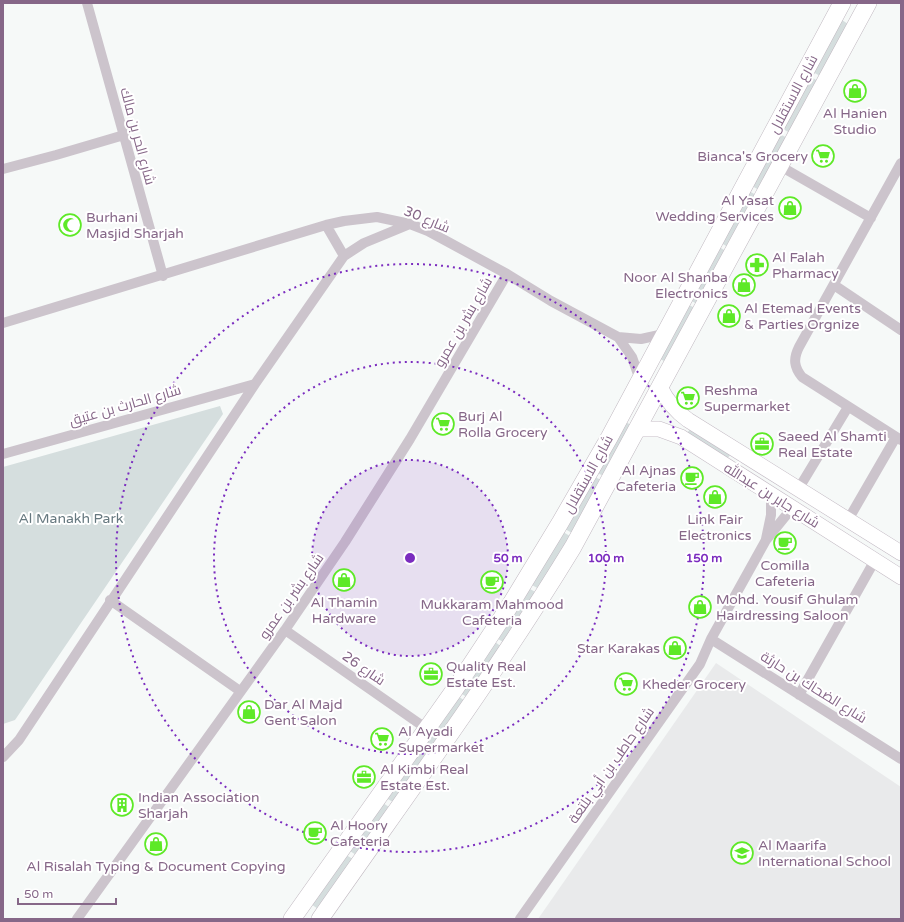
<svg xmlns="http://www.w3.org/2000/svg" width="904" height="922" font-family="'Varela Round',Cairo,sans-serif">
  <rect width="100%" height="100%" fill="#f6f9f8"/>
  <path fill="#e9eaeb" d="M716,663l185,124v132h-363z"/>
  <path fill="#d5dede" d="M842,20l6,4 -28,52 -7,-4z
    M811,77l7,4 -28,52 -7,-4z
    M780,134l7,4 -28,52 -7,-4z
    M749,191l7,4 -28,52 -7,-4z
    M719,247l7,4 -29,53 -7,-4z
    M687,304l8,4 -29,54 -8,-4z
    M220,406l3,8 -208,306 -12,4v-257z
    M624,421l7,4 -27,51 -7,-3z
    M691,428l40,26 -4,5 -40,-26z
    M595,477l6,3 -29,53 -7,-4z
    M563,532l7,4 -31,53 -7,-4z
    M530,589l7,4 -32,50 -7,-4z
    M495,642l7,5 -35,50 -7,-4z
    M458,696l7,5 -34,48 -7,-4z
    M421,748l7,5 -35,49 -7,-4z
    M383,803l6,4 -33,48 -6,-4z
    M346,855l7,4 -35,50 -7,-5z"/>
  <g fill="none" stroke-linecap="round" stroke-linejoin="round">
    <g stroke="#c2b9c3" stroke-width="16">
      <path id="secondary" d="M660,387c7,14 15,24 28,33l213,133
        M637,429h22l22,8 220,140"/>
    </g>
    <g stroke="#c0b8c0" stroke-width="18">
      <path id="primary" d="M292,919l163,-230 54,-82 51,-84 49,-85 233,-435
        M320,919c86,-123 175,-244 253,-372l295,-544"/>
    </g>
    <path stroke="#ccc4cc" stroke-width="10" d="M87,3l76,273
      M901,163l-102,184c-6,12 -5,20 3,30l99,63
      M780,166l91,52
      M3,169l53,-14 68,-20
      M326,225l18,31
      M834,285l67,45
      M3,323l323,-98 18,-4 33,-4 33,7 18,7 79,43 44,27 67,36 23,2 23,-5
      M618,337l14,20 8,23
      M3,454l252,-70
      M799,488l49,-81
      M848,520l48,-83
      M766,539l5,-24v-20
      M110,600l130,91
      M285,630l142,99
      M711,639l190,120
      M799,695l76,-135
      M3,757l16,-17 236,-356 89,-128 20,-13 46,-19
      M77,919l208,-289 60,-88 65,-103 97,-165
      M520,919l180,-255 11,-25 55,-99 26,-32"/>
    <use href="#secondary" stroke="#fff" stroke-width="15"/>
    <use href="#primary" stroke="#fff" stroke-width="17"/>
  </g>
  <circle cx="410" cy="558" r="98" fill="#7b2cbf" fill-opacity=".12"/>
  <g fill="none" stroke="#7b2cbf" stroke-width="2" stroke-dasharray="2 4">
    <circle cx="410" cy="558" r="98"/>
    <circle cx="410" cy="558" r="196"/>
    <circle cx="410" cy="558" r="294"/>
  </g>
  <defs>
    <g id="shop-ring" transform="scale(1.15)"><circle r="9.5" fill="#fff" stroke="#5ee927" stroke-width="1.5"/><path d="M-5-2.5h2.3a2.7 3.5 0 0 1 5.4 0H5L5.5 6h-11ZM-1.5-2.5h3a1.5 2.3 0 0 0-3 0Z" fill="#5ee927"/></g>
    <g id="supermarket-ring" transform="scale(1.15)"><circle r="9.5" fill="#fff" stroke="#5ee927" stroke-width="1.5"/><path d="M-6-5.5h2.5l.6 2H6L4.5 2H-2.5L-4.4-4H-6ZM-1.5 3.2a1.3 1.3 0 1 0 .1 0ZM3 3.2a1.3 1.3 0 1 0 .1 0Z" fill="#5ee927"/></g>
    <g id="mosque-ring" transform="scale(1.15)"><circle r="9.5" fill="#fff" stroke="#5ee927" stroke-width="1.5"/><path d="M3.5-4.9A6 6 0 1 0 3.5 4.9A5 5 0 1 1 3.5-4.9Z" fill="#5ee927"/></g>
    <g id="pharmacy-ring" transform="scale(1.15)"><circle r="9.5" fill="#fff" stroke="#5ee927" stroke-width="1.5"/><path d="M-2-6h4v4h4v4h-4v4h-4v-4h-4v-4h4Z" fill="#5ee927"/></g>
    <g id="office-ring" transform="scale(1.15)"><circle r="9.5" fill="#fff" stroke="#5ee927" stroke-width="1.5"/><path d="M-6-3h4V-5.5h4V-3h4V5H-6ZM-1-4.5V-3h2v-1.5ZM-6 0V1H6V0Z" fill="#5ee927"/></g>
    <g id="cafe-ring" transform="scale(1.15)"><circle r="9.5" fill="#fff" stroke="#5ee927" stroke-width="1.5"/><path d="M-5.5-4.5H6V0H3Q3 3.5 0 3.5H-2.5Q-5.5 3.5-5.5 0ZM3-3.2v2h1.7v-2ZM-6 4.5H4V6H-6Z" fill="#5ee927"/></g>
    <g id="building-ring" transform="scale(1.15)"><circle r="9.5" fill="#fff" stroke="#5ee927" stroke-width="1.5"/><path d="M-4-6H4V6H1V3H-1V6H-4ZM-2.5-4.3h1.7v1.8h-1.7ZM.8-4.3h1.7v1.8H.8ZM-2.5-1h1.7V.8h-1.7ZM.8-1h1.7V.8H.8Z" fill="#5ee927"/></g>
    <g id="school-ring" transform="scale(1.15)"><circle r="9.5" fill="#fff" stroke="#5ee927" stroke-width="1.5"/><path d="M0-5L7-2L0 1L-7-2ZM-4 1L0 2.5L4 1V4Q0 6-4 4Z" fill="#5ee927"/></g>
  </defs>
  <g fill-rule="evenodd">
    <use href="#shop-ring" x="855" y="91"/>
    <use href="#supermarket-ring" x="823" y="156"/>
    <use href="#shop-ring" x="790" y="208"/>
    <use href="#mosque-ring" x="70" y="225"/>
    <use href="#pharmacy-ring" x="757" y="265"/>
    <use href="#shop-ring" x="744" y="285"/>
    <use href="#shop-ring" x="729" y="316"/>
    <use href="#supermarket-ring" x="688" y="398"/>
    <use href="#supermarket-ring" x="443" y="424"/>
    <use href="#office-ring" x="762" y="444"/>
    <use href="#cafe-ring" x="692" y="478"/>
    <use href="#shop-ring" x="715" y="497"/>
    <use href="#cafe-ring" x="785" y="543"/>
    <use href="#shop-ring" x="344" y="580"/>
    <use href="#cafe-ring" x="492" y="582"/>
    <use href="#shop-ring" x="700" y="607"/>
    <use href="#shop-ring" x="675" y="648"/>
    <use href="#office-ring" x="431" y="674"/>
    <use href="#supermarket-ring" x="626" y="684"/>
    <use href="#shop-ring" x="249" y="712"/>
    <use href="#supermarket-ring" x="382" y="739"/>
    <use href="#office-ring" x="364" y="777"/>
    <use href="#building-ring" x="122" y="805"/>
    <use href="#cafe-ring" x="315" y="833"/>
    <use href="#shop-ring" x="156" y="844"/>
    <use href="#school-ring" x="742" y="853"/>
  </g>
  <g text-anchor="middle" stroke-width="4" stroke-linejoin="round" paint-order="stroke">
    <g font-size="14" fill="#866788" stroke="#fff">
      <text transform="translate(793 94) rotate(-62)" y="5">شارع الاستقلال</text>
      <text transform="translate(138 136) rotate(75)" y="5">شارع الحر بن مالك</text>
      <text transform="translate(427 219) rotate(23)" y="5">شارع 30</text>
      <text transform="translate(463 322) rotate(-60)" y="5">شارع بشر بن عمرو</text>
      <text transform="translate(125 405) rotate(-16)" y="5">شارع الحارث بن عتيق</text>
      <text transform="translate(588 474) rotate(-61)" y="5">شارع الاستقلال</text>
      <text transform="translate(772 495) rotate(32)" y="5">شارع جابر بن عبدالله</text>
      <text transform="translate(291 596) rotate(-55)" y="5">شارع بشر بن عمرو</text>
      <text transform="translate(364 668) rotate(35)" y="5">شارع 26</text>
      <text transform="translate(814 687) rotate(32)" y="5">شارع الضحاك بن حارثة</text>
      <text transform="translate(611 765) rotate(-55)" y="5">شارع حاطب بن أبي بلتعة</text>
    </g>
    <g font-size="14" fill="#866788" stroke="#fff" text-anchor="start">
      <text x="855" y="118" text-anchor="middle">Al Hanien<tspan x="855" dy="16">Studio</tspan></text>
      <text x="808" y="161" text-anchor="end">Bianca's Grocery</text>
      <text x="774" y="205" text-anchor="end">Al Yasat<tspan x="774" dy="16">Wedding Services</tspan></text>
      <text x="86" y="222">Burhani<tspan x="86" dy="16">Masjid Sharjah</tspan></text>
      <text x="772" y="262">Al Falah<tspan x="772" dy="16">Pharmacy</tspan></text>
      <text x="728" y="282" text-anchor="end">Noor Al Shanba<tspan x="728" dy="16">Electronics</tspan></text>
      <text x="744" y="313">Al Etemad Events<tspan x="744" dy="16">&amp; Parties Orgnize</tspan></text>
      <text x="704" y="395">Reshma<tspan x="704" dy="16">Supermarket</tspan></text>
      <text x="458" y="421">Burj Al<tspan x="458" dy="16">Rolla Grocery</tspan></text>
      <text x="778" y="441">Saeed Al Shamti<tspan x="778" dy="16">Real Estate</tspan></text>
      <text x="676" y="475" text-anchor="end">Al Ajnas<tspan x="676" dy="16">Cafeteria</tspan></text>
      <text x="715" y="524" text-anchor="middle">Link Fair<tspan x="715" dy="16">Electronics</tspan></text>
      <text x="785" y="570" text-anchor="middle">Comilla<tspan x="785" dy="16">Cafeteria</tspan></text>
      <text x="716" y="604">Mohd. Yousif Ghulam<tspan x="716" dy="16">Hairdressing Saloon</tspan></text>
      <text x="344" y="607" text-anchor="middle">Al Thamin<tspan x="344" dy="16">Hardware</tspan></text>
      <text x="492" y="609" text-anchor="middle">Mukkaram Mahmood<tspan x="492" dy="16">Cafeteria</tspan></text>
      <text x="660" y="653" text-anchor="end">Star Karakas</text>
      <text x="446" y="671">Quality Real<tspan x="446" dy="16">Estate Est.</tspan></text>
      <text x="642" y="689">Kheder Grocery</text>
      <text x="264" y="709">Dar Al Majd<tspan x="264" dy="16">Gent Salon</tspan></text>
      <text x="398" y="736">Al Ayadi<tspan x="398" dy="16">Supermarket</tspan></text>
      <text x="380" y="774">Al Kimbi Real<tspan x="380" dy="16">Estate Est.</tspan></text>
      <text x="138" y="802">Indian Association<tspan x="138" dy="16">Sharjah</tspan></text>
      <text x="330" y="830">Al Hoory<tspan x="330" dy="16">Cafeteria</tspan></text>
      <text x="758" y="850">Al Maarifa<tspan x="758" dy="16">International School</tspan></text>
      <text x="156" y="871" text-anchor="middle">Al Risalah Typing &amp; Document Copying</text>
    </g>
    <g font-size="14" fill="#66787f" stroke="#fff">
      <text x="71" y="523">Al Manakh Park</text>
    </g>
  </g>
  <circle cx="410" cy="558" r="6" fill="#7b2cbf" stroke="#fff" stroke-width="2"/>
  <g font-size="12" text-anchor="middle" font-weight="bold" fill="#7b2cbf" stroke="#fff" stroke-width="4" stroke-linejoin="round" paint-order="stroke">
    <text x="508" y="562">50 m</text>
    <text x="606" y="562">100 m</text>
    <text x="704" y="562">150 m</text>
  </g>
  <rect width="904" height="922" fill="none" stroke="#866788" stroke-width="8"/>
  <path d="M18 898v6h98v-6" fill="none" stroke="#866788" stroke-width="2"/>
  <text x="24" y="898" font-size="12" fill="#866788" stroke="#ffffff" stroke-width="3" paint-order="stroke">50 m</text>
</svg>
